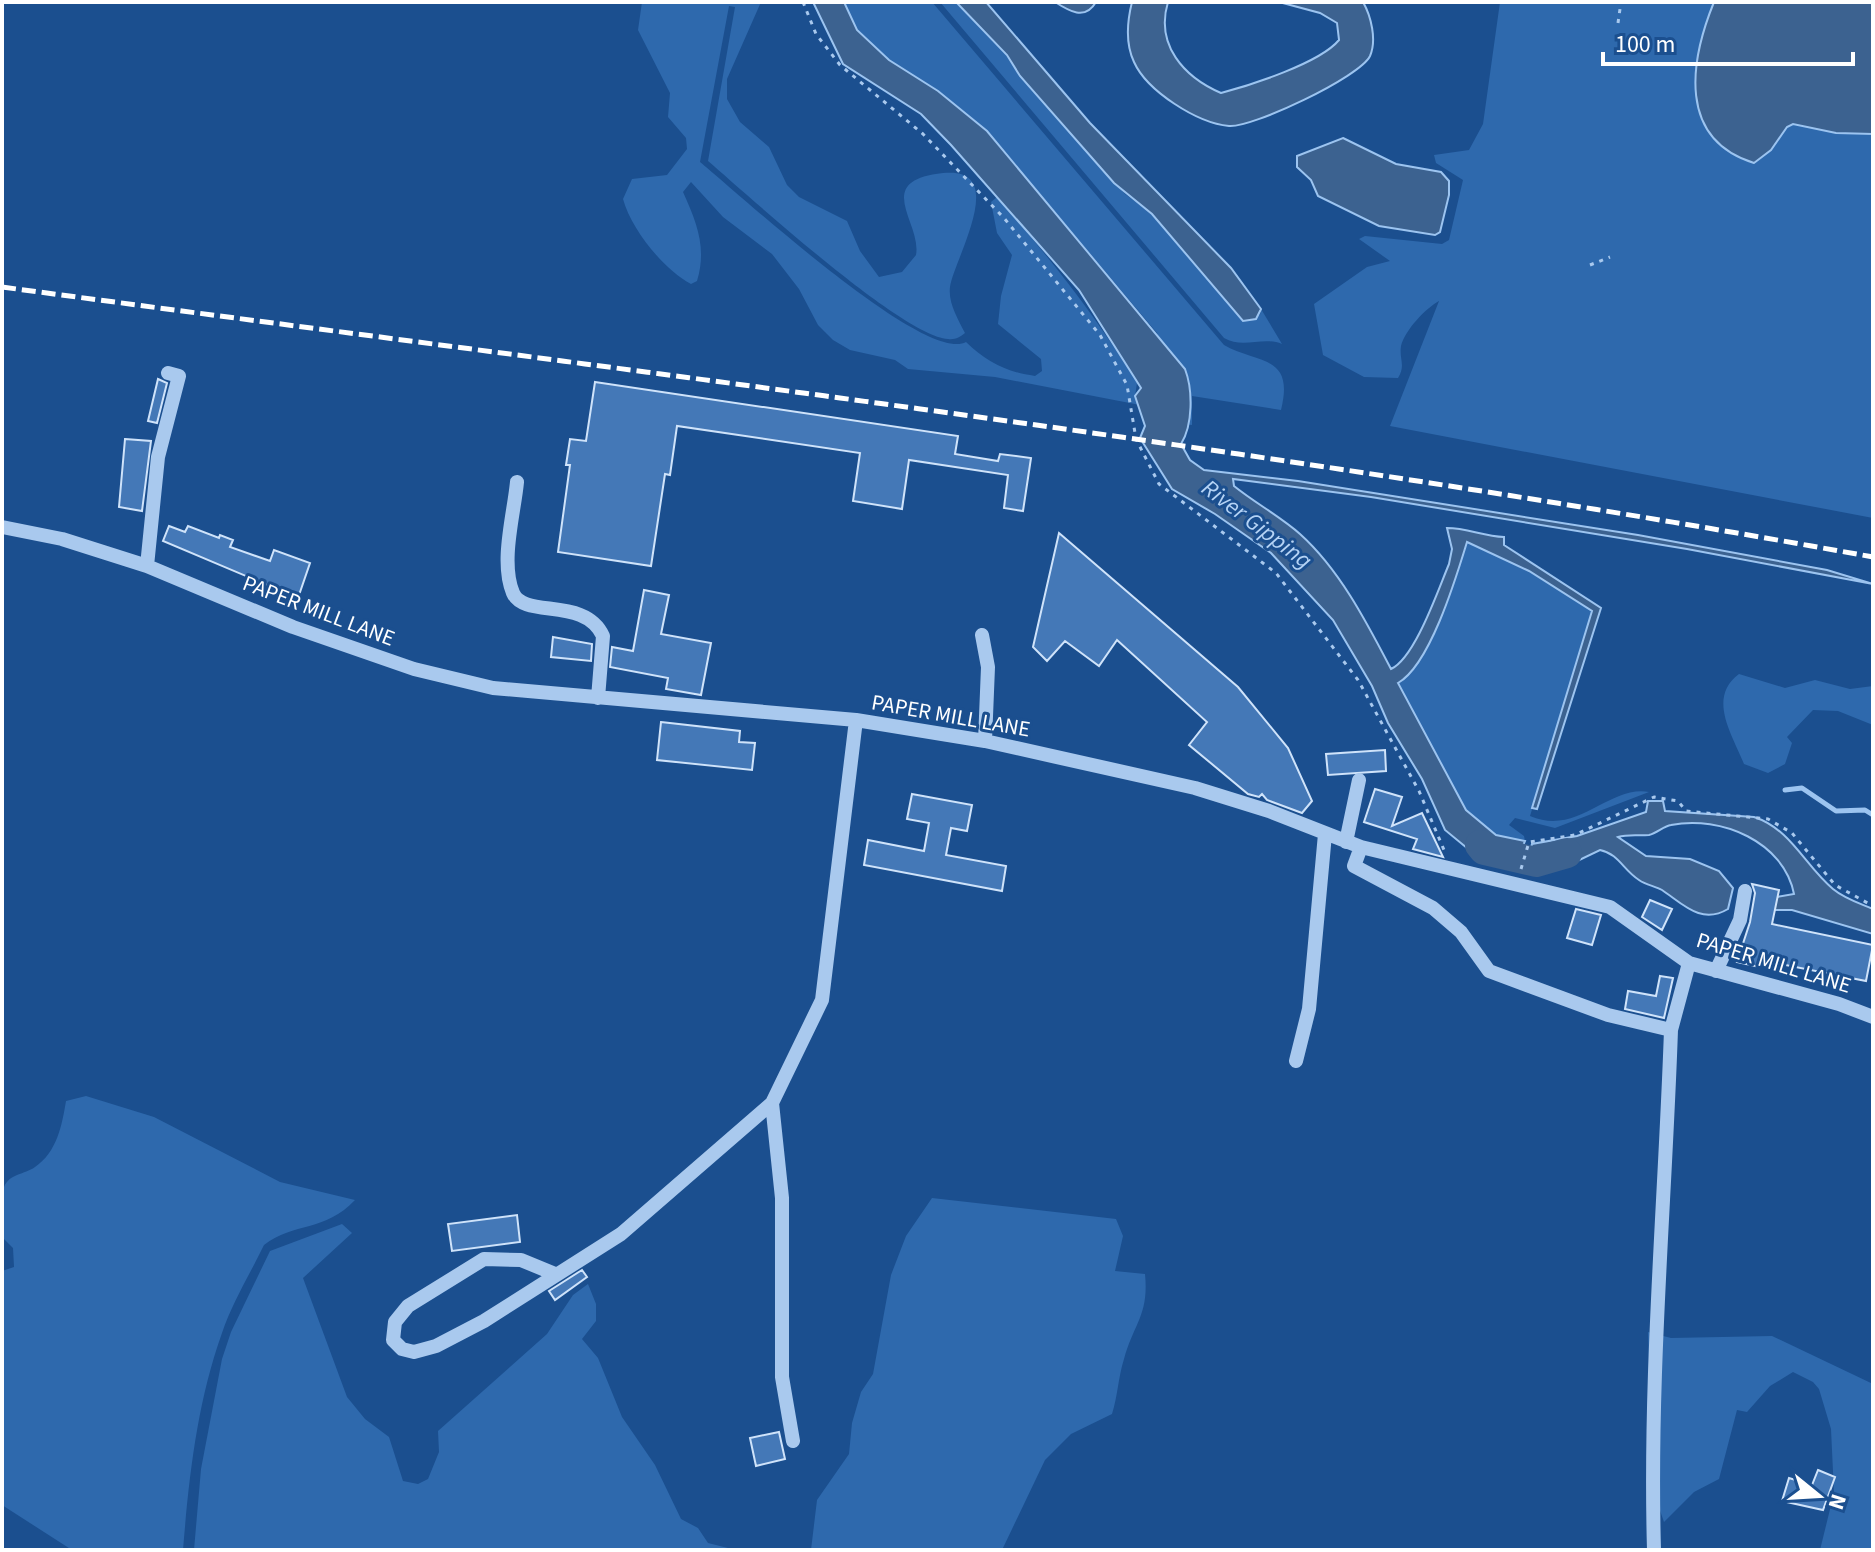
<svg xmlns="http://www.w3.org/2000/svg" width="1875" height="1552" font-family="'Source Sans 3',sans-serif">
  <rect width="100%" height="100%" fill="#1b4f8f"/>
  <path fill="#2e69ad" d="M642,2h119l-34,77v20l13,23 29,25 18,38 12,12 48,24 13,30 19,26 23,-5 14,-17c6,-33 -45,-74 27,-82 68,-7 11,86 7,114 -2,16 8,32 15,46 -5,4 -10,7 -17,6 -46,-3 -198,-142 -240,-178l27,-154 -6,-1 -29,156c38,31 225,203 266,180 21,20 40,30 69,34l7,-5 -1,-12 -43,-35 3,-28 11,-41 -15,-22 -6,-31 6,-5c52,60 99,119 140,186l-2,13 5,9 -145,-28 -87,-8 -13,-9 -45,-10 -17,-10 -15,-15 -19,-36 -27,-35 -49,-37 -32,-35 -8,10c14,31 24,56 14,89l-6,3c-27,-14 -60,-55 -68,-85l9,-20 35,-4 20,-26 -1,-11 -18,-21 2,-24 -32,-63z
    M844,2h88l292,343c33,19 71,9 57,65l-89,-14v29l-17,-2 -9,-67 -9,-23 -170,-202 -49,-40 -49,-31 -32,-30z
    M940,2h16l51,53 13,21 105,118 27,20 108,101 1,-6 21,35c-19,-8 -39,5 -58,-6z
    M1500,2h373v516l-483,-92 49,-125c-13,7 -34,29 -38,45 -2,14 5,19 -3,32l-34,-1 -41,-22 -9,-51 53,-37 23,-6 -31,-22 6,-3 77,8 7,-4 14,-60 -27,-17 -2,-8 35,-5 14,-26z
    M1467,542l61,29 65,40 -63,205c48,21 78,-31 119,-24l-94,36 -40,-10 -6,7 15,11 1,5 -29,-6 -30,-25 -68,-127c31,-17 59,-106 69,-141z
    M1739,674l46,14 30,-8 35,9 23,-3v39l-35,-14 -25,-1 -26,27 5,6 -7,21 -17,9 -24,-9c-12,-30 -37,-66 -5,-90z
    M86,1096l68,21 126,65 75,18c-30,32 -61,22 -91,45 -14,29 -32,58 -42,88 -25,70 -33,144 -39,217h-111l-70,-45v-234l12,-4 -1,-19 -11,-11c0,-14 -2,-38 2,-50 6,-14 20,-12 31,-20 22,-15 27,-42 31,-66z
    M932,1198l184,21 7,17 -8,35 30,3c4,41 -11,49 -21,85 -6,19 -6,36 -12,55l-41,20 -26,26 -43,90h-191l6,-50 32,-46 3,-31 9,-31 12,-18 18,-99 15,-39z
    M342,1224l10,9 -49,45 44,119 18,22 24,18 14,44 15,3 10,-5 11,-27 -1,-21 109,-97 26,-39 15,-11 8,20v17l-14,18 16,19 24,59 33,48 26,54 17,9 10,15 28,7h-542l7,-81 21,-110 9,-27 39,-81z
    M1648,1332l23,6 101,-2 101,48v166h-53l14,-57 -3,-64 -12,-40 -6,-7 -20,-10 -23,14 -23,26 -10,-2 -18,69 -25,13 -30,30 -11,-32z"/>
  <path fill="#3c6290" stroke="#9cc4f0" stroke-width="2" d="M813,2h31l13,28 32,30 49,31 49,40 198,238c8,21 8,56 -4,75l9,16 14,10 94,11 340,54 189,35 46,14 -186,-35 -316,-52 -138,-18 1,7c21,17 47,31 66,48 40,36 67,89 91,135 24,-11 47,-79 58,-105l3,-15 -5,-21c20,0 36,8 57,9v8l97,63 -64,201 -5,-1 60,-197 -63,-40 -62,-29c-11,36 -37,123 -69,141l68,127 30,25 29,6 -11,27 -30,-6 -39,-32 -23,-51 -34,-56 -16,-37 -39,-66 -62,-67 -56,-39 -43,-25 -32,-51 5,-12 -10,-30 6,-8 -62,-98 -128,-145 -30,-31 -78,-50z
    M956,2h30l104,121 141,145 30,41 -5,10 -13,2 -91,-107 -38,-31 -94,-107 -13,-21z
    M1055,2h41c-11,19 -27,9 -41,0z
    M1132,2h36c-13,43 16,75 53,91 30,-8 99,-30 118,-53l-2,-17 -17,-10 -41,-11h84c8,14 14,38 7,54 -10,21 -118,72 -141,70 -32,-3 -82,-35 -95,-64 -9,-19 -7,-40 -2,-60z
    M1714,2h159v132l-37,-1 -43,-9 -6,3 -16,23 -17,13c-77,-24 -64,-102 -40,-161z
    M1343,138l53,26 45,8 8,9v14l-9,37 -5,3 -56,-9 -61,-30 -7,-16 -14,-13v-11z
    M1648,801h15l2,10 89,6c37,12 51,49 79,72 12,10 26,14 40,20v25l-81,-24h-23l-3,-11 28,-5c-10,-52 -73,-79 -123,-69 -7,1 -14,8 -22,10 -11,1 -21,-1 -31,2l28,19 44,3 29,12 14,17 -5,21c-27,16 -45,-5 -66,-19 -7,-4 -16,-5 -23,-10 -16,-10 -20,-26 -39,-30l-29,14 -27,6h-20l8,-26 45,-8 69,-24z"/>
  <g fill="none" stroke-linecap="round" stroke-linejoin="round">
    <path stroke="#9cc4f0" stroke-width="5" d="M1785,790l17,-2 34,23 29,-1 8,5"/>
    <path stroke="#3c6290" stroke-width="30" d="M1480,845l4,5 52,12 31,-9"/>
  </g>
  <path fill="#4478b7" stroke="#cfe3fa" stroke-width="2" d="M158,379l9,4 -10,40 -9,-2z
    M595,382l363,54 -3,18 43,7 2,-7 31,4 -8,53 -19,-3 4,-33 -99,-15 -7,49 -49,-8 7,-48 -183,-27 -7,49 -5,-1 -14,92 -93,-14 12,-87h-4l4,-26 16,2z
    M125,439l26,2 -9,70 -23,-4z
    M169,526l16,6 3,-6 31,12 1,-3 13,5 -3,7 40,14 4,-11 36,13 -12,35 -135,-57z
    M1059,533l179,154 50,61 24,53 -10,12 -35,-13 -5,-6 -3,3 -11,-3 -59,-49 18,-23 -90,-82 -18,26 -34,-25 -18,20 -14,-14z
    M644,590l25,5 -8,39 50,9 -10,52 -35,-6 2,-11 -58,-11 2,-20 21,4z
    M553,637l39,7 -1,17 -40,-4z
    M661,722l79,9 -1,11 16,1 -3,27 -95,-10z
    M1385,750l1,21 -58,4 -2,-21z
    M1375,789l27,8 -10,29 30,-13 21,44 -30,-8 4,-10 -53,-17z
    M912,794l60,11 -5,26 -16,-3 -5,27 60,11 -4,25 -138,-26 4,-25 56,11 5,-28 -22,-4z
    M1752,884l27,6 -7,34 101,21 -7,36 -105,-21 -1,7 -23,-5 13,-40 5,-29z
    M1650,900l22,9 -10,21 -20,-13z
    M1576,909l25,6 -9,30 -25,-7z
    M1660,976l13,2 -9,40 -39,-9 3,-18 28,5z
    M517,1215l3,27 -68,9 -4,-27z
    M582,1270l5,7 -32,23 -6,-9z
    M779,1432l6,27 -29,7 -6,-28z
    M1818,1470l17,7 -12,33 -41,-9 7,-23 23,7z"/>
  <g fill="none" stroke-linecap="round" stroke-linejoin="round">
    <path stroke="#a9c9ee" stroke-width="3" stroke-dasharray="4 6" stroke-linecap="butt" d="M803,2l13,32 24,31 83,69 81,84 96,117 27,50 9,54 23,45 117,89 82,107 61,111 25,59
      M1618,23l3,-21
      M1590,265l20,-8
      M1521,869l8,-27 46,-7 79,-38 24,4 8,10 82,8 24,14 43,52 38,21"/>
    <path stroke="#a9c9ee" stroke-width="14" d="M517,482c-3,32 -17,80 -4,111 11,26 72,3 90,43l-5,62
      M2,527l60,12 85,27 146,61 121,42 79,19 363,32 129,21 210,47 74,23 92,36 249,60 79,56 150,41 34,13
      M147,566l11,-109 21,-81 -11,-3
      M982,635l6,32 -3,74
      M1346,842l13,-62
      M1361,847l-7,19 79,42 28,24 28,39 119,44 63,15 18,-67
      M1716,971l24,-51 5,-29
      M1296,1061l13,-52 16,-175
      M772,1103l10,95v179l11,64
      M555,1274l-34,-14 -37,-1 -76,47 -13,16 -2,18 9,9 12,3 22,-6 48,-25 137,-87 151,-131 50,-103 34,-280
      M1654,1550c-5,-173 11,-346 17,-520"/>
    <path stroke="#fff" stroke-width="5" stroke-dasharray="14 6" stroke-linecap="butt" d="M2,287c624,84 1251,158 1871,270"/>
  </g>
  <g text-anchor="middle" stroke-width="6" stroke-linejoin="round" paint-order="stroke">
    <g font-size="22" fill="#fff" stroke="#1b4f8f">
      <text transform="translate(319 610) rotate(21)" y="8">PAPER MILL LANE</text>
      <text transform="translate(951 715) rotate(10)" y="8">PAPER MILL LANE</text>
      <text transform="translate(1774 962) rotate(17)" y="8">PAPER MILL LANE</text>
    </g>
    <g font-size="24" font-style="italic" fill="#b5d3f5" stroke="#1b4f8f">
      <text transform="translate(1257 524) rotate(37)" y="8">River Gipping</text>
    </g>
  </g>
  <rect width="1875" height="1552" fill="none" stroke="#ffffff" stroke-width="8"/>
  <g transform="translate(1819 1496) rotate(108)" stroke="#1b4f8f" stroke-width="6" paint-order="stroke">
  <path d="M0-6L14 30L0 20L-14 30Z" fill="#ffffff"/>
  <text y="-12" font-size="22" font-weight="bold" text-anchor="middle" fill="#ffffff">N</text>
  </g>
  <path d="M1603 52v12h250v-12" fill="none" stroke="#ffffff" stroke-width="4"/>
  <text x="1615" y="52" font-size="24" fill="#ffffff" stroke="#1b4f8f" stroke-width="6" paint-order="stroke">100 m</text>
</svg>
